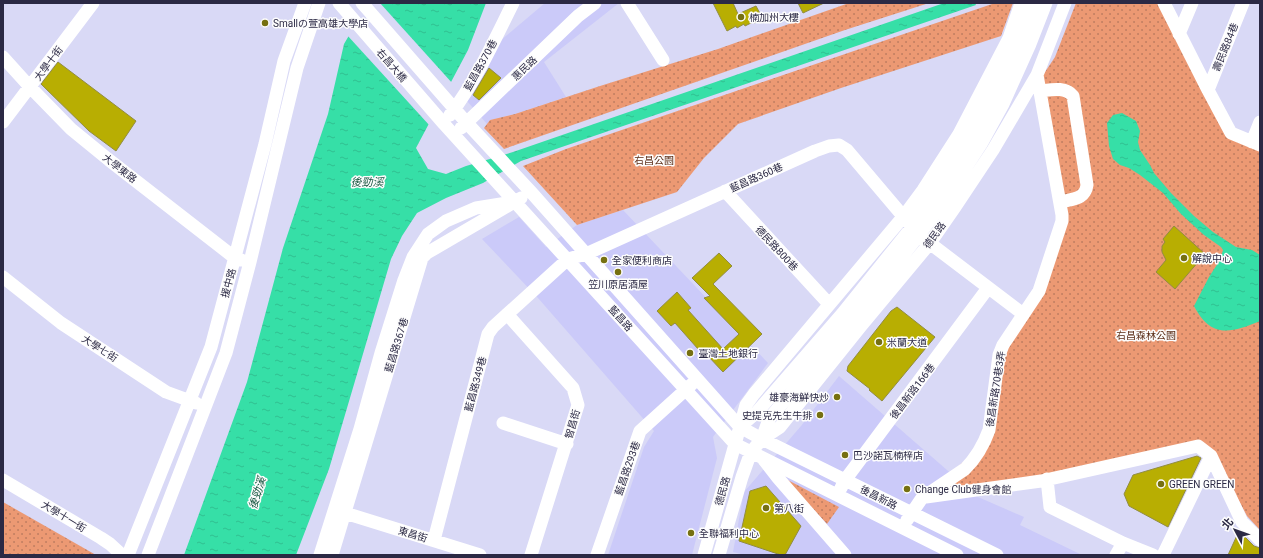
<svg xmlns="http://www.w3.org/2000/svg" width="1263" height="558" font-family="Roboto,'Noto Sans TC','Noto Sans JP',sans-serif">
  <defs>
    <pattern id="park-dots" width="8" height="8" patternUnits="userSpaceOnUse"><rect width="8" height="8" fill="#ec9973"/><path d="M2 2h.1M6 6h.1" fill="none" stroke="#bf7d60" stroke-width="1.8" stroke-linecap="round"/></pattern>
    <pattern id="water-ripples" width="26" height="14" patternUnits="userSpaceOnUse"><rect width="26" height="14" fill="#36dfa7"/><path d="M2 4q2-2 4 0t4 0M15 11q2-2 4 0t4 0" fill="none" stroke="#30bf91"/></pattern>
  </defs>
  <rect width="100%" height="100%" fill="#d9d9f6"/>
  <path fill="#cbcaf9" d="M545,3h74l-75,59 22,35 -51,17 -25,6 -3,4 -20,-23 26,-54z
    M623,210l145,153 -55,74 4,21 -25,97h-84l36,-108 10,-16 -116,-133 -56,-59 37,-22 27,30 31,-22z
    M839,376l139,121 46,20 -4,8 62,30h-337l-12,-3 11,-60 57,-66z"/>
  <path fill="url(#park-dots)" d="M849,3h80l-84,27 -341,119 -20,-21 6,-8 25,-6 85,-28 118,-37z
    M995,3h18l-12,33 -160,52 -103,36 -34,34 -27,34 -100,33 -54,-59 43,-17z
    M1076,3h82l68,133 34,15v379l-13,-14 -33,-62 -9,-8 -161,31 -113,13 37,-32 18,-27 16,-85 46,-69 14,-63 -25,-130 18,-27z
    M784,478l55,29 -12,17z
    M3,502l93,53h-93z"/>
  <path fill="url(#water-ripples)" d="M368,3h118l-18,47 -52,98 12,21 18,5 20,-8 47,-14 431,-149h31l1,2 -455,156 -38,22 -37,15 -29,15 -15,23 -11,23 -62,210 -33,86h-112l63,-173 36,-134 45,-134 16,-70z
    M1122,113l14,8 4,10 -2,11 2,8 10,15 4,8 17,20 23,23 19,16 23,15 16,3 8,5v66c-29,12 -49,18 -66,-15l15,-29 11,-17 3,-10 -2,-3 -17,-12 -23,-21 -18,-21 -23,-18 -11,-7 -9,-3 -7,-6 -4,-13 -2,-23 6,-8z"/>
  <path fill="#d9d9f6" d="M366,3h14l73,81 -23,42 -83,-91z"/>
  <path fill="#b8ae02" stroke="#918c42" d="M713,3h20l5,11 18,-8 7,13 -9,4 -1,-1 -8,4 -1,-2 -7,4 -1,-2 -9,5z
    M798,3h26l-21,10z
    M58,62l78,59 -20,30 -27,-20 -48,-47z
    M489,68l12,10 -22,22 -6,-5z
    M1174,226l31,28 -30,35 -19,-17 10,-12 -4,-8v-6l3,-4 -2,-3z
    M719,253l13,13 -19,18 49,50 -39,38 -15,-16 -2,2 -31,-35 -4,3 -14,-15 20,-19 14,16 -3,2 35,39 16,-15 -35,-36 6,-2 -18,-18z
    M897,307l38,30 -53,64 -13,-11 1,-1 -23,-18 1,-5 43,-55z
    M1197,456l4,2 -33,69 -39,-21 -5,-12 9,-19z
    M766,486l35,40 -16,29h-4l-42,-14 11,-50z
    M1239,531l15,15 6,2v7h-32z"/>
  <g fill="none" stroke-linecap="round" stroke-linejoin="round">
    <path stroke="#fff" stroke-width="13" d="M339,3l105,121 291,320 222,111
      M362,3l104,119 65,70 209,235 22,12 235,116
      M627,3l36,57
      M1164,3l44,87 23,43 29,12
      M1179,34l13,-31
      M3,57l27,30 41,42 38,31 126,98 6,2
      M1208,90l35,-87
      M1040,91c10,-1 25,-5 33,5l14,89c-2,15 -15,14 -27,17
      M450,115c26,-34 44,-74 63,-112
      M3,122l90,-119
      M461,128l117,-112 17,-13
      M1252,142l8,-20
      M725,191l104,113
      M3,277l58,46 105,69 30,11
      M507,314l66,74 5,17 -47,150
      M503,423l64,21
      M740,427l17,-15 85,-98 70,-87 58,-88 20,-37 30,-61 14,-38
      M762,439l7,-20 74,-88 76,-96 27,-37 35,-54 22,-40 27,-60 16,-41
      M764,460l14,18 67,77
      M1047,479l3,28 73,36 30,12
      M3,480l98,58 9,6 12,11
      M841,488l4,-8 9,-12 134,-180
      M926,497l115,-16 157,-35 13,10 31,66 18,18
      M345,513l135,42
      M907,520l15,-22 43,-29c10,-10 19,-25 24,-39l10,-75 4,-10 36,-54 23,-70v-6l-25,-140
      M434,540l54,-206 5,-7 75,-68 18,-5 229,-103 14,-5 10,-1 8,5 72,85 104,79
      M128,555l83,-208 54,-203 19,-83 21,-58
      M148,555l78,-202 24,-91 47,-194 22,-65
      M320,555l40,-126 21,-76 23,-73 9,-23 15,-23 18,-13 30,-13 31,-5
      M332,555l90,-297 5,-5 94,-55
      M597,555l43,-124 52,-47
      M704,555l42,-150 8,-11 149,-177 20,-27 36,-56 50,-96 12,-35
      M719,555l23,-78 9,-25 11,-13 18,-12 81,-101 69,-83 25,-36 38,-57 44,-75 28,-72
      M1116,555l7,-12
      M1163,555l48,-99"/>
  </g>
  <g fill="#767011" stroke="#fdfdfd" stroke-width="1.5">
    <circle cx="741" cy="17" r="4"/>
    <circle cx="265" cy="23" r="4"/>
    <circle cx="1184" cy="258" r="4"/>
    <circle cx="604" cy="260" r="4"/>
    <circle cx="618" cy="272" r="4"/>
    <circle cx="879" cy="342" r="4"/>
    <circle cx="690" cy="353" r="4"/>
    <circle cx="837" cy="397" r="4"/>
    <circle cx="820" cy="415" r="4"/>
    <circle cx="845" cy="455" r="4"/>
    <circle cx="1161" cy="484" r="4"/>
    <circle cx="907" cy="489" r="4"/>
    <circle cx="766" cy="508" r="4"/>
    <circle cx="691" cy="533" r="4"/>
  </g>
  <g text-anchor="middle" stroke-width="3" stroke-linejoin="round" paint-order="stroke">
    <g font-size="10" fill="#2b2944" stroke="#fdfdfd" text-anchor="start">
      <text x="749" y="21">楠加州大樓</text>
      <text x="273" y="27">Smallの萱高雄大學店</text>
      <text x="1192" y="262">解說中心</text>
      <text x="612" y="264">全家便利商店</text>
      <text x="618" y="288" text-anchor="middle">笠川原居酒屋</text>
      <text x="887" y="346">米蘭大道</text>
      <text x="698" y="357">臺灣土地銀行</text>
      <text x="829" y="401" text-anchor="end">雄豪海鮮快炒</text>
      <text x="812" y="419" text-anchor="end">史提克先生牛排</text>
      <text x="853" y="459">巴沙諾瓦楠梓店</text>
      <text x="1169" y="488">GREEN GREEN</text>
      <text x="915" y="493">Change Club健身會館</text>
      <text x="774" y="512">第八街</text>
      <text x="699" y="537">全聯福利中心</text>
    </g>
    <g font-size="10" fill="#2b2944" stroke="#fdfdfd">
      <text transform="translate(1225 47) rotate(-68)" y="4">壽民路84巷</text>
      <text transform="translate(48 63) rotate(-53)" y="4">大學十街</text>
      <text transform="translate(392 65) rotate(49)" y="4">右昌大橋</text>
      <text transform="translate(480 65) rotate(-61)" y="4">藍昌路370巷</text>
      <text transform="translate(524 68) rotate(-44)" y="4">惠民路</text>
      <text transform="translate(120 168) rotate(38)" y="4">大學東路</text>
      <text transform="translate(756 177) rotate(-24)" y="4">藍昌路360巷</text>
      <text transform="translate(934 235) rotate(-54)" y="4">德民路</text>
      <text transform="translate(777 248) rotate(47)" y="4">德民路800巷</text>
      <text transform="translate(228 283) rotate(-75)" y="4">援中路</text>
      <text transform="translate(621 318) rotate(48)" y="4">藍昌路</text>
      <text transform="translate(396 345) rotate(-73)" y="4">藍昌路367巷</text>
      <text transform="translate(100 348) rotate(33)" y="4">大學七街</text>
      <text transform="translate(475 384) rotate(-75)" y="4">藍昌路349巷</text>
      <text transform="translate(995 389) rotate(-81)" y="4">後昌新路70巷3弄</text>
      <text transform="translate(912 391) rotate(-53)" y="4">後昌新路166巷</text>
      <text transform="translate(572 424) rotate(-74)" y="4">智昌街</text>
      <text transform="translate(627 468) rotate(-71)" y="4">藍昌路293巷</text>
      <text transform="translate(722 491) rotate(-74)" y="4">德民路</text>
      <text transform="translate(879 497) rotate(27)" y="4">後昌新路</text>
      <text transform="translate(64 516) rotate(31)" y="4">大學十一街</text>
      <text transform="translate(413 534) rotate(17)" y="4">東昌街</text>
    </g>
    <g font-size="10" fill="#5b2d17" stroke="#fdfdfd">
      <text x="654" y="164">右昌公園</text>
      <text x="1146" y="339">右昌森林公園</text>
    </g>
    <g font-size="11" font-style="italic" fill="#15553f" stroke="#fdfdfd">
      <text x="367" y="186">後勁溪</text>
      <text transform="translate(257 493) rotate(-73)" y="4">後勁溪</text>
    </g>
  </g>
  <rect width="1263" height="558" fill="none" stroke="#2b2944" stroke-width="8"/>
  <g transform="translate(1235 530) rotate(311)" stroke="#fdfdfd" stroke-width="3" paint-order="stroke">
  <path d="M0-3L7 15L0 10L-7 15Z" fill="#2b2944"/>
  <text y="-6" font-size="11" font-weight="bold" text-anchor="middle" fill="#2b2944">北</text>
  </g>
</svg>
